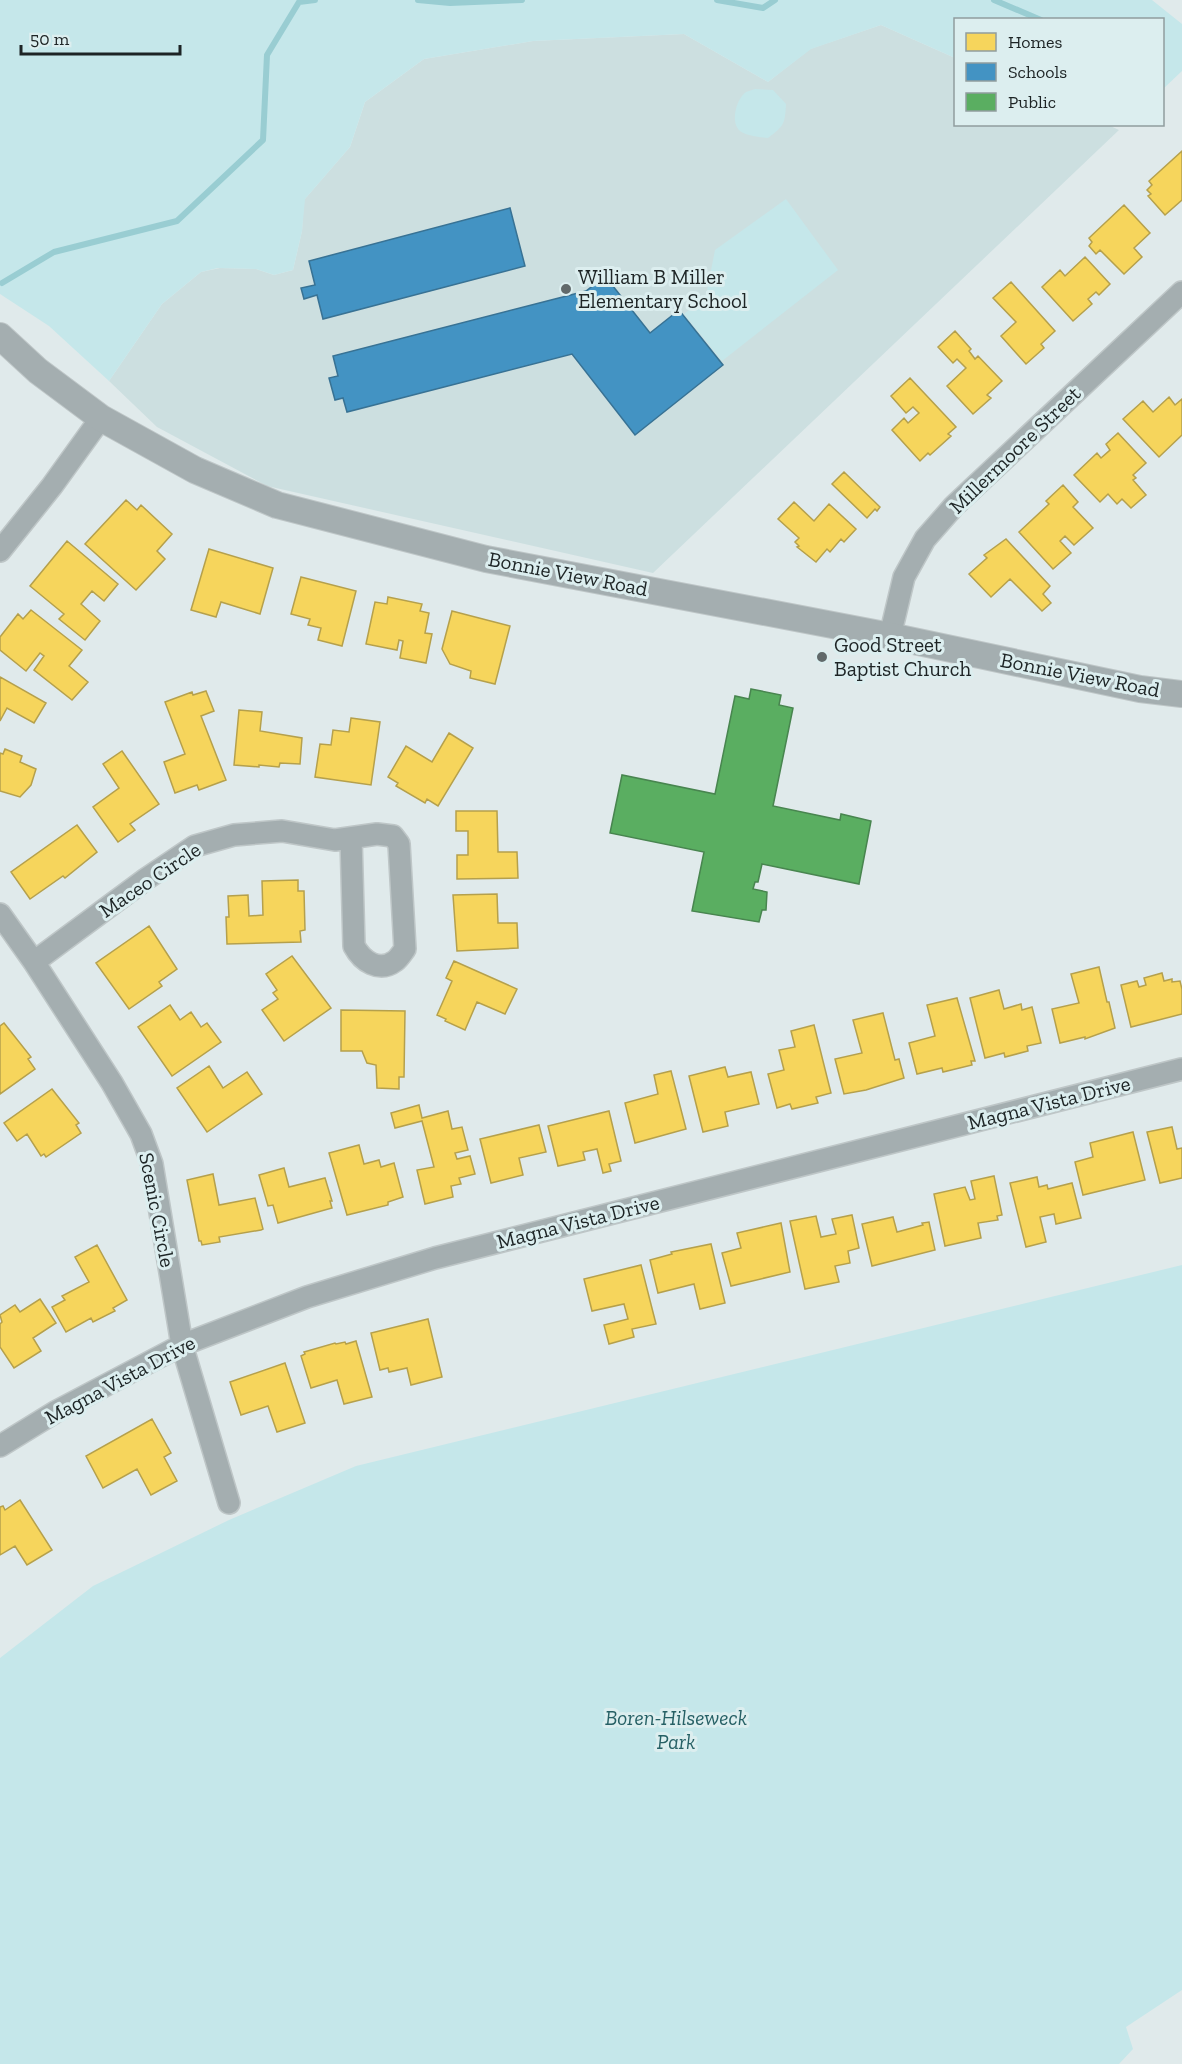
<svg xmlns="http://www.w3.org/2000/svg" width="1182" height="2064" font-family="'Zilla Slab',serif">
  <rect width="100%" height="100%" fill="#e0eaeb"/>
  <path fill="#ccdfe0" d="M881,25l74,33 1,66h150l13,6 -466,443 -386,-87 -110,-59 -48,-46 53,-77 39,-32 19,-4 36,1 18,6 19,-5 9,-39 2,-31 46,-53 15,-45 59,-43 109,-18 151,-7 84,48 42,-33z"/>
  <path fill="#c5e7ea" d="M0,0h1152l30,24v47l-19,18 -1,-69h-206l-1,38 -74,-33 -70,24 -43,33 -84,-48 -151,7 -109,18 -59,43 -15,45 -45,52 -3,32 -9,39 -19,5 -18,-6 -38,-1 -17,4 -39,32 -53,77 -60,-55 -49,-32z
    M755,89l18,1 13,14c-1,20 -2,22 -18,34 -8,-1 -21,-2 -28,-7 -10,-8 -4,-32 6,-39 3,-1 6,-2 9,-3z
    M786,199l52,71 -116,91 -38,-47 22,-18 9,-46z
    M1182,1265v725l-56,37 7,22 -14,15h-1119v-406l93,-72 136,-66 127,-54z"/>
  <path fill="#f6d55c" stroke="#b5a04c" stroke-width="1.5" d="M1182,151v49l-17,15 -17,-19 3,-2 -4,-4 5,-5 -3,-4z
    M1124,205l26,28 -16,15 8,9 -18,17 -24,-24 -4,4 -7,-8 3,-4 -3,-4z
    M1085,257l25,27 -11,11 -3,-3 -8,7 4,5 -19,17 -31,-34 18,-17 5,6z
    M1011,282l44,49 -14,13 3,4 -18,16 -25,-28 15,-14 -23,-24z
    M955,331l16,18 -2,2 6,8 3,-3 24,25 -15,14 4,3 -18,16 -26,-28 19,-18 -9,-9 -4,4 -15,-16z
    M910,378l46,49 -8,7 3,2 -21,19 -2,-2 -8,8 -28,-31 12,-12 4,5 11,-10 -6,-6 -7,6 -15,-17z
    M1169,397l6,8 7,-6v36l-23,22 -36,-38 20,-18 10,11z
    M1118,433l28,30 -13,12 3,3 -3,2 13,15 -15,13 -9,-9 -5,5 -9,-10 -8,8 -26,-27 23,-22 4,5 9,-8 -4,-6z
    M844,472l36,35 -3,4 -2,-2 -8,9 -35,-34z
    M1063,485l15,17 -5,5 20,21 -19,17 -9,-9 -5,5 11,12 -18,16 -34,-37 30,-28 -3,-3z
    M126,500l11,10 4,-5 31,29 -15,17 8,8 -29,31 -51,-46z
    M794,502l20,19 15,-17 27,25 -12,13 -3,-3 -11,13 -3,-3 -11,13 -19,-15 2,-1 -4,-4 4,-4 -21,-19z
    M1006,539l44,47 -7,8 8,9 -9,8 -32,-32 -19,18 -22,-23 18,-16 -3,-3z
    M67,541l51,43 -14,17 -12,-10 -11,13 19,17 -15,19 -26,-21 5,-5 -34,-28z
    M209,549l64,19 -13,46 -39,-12 -5,15 -25,-7z
    M301,577l55,14 -14,55 -24,-6 3,-12 -13,-3 2,-6 -19,-5z
    M388,597l34,7 -2,7 9,2 -4,20 7,1 -6,29 -26,-5 3,-17 -4,-1 -2,10 -31,-6 9,-42 12,2z
    M31,610l51,40 -13,16 19,16 -16,18 -38,-30 10,-14 -4,-3 -14,18 -26,-21v-13l18,-23 5,5z
    M452,611l58,15 -15,58 -25,-6 1,-7 -21,-7 -8,-15z
    M0,677l46,26 -12,20 -27,-15 -7,13z
    M206,691l8,20 -13,5 25,64 -27,10 -2,-5 -22,8 -11,-31 21,-8 -20,-52 27,-10 1,3z
    M239,710l23,2 -2,19 42,7 -2,26 -20,-1 -1,4 -20,-2v2l-25,-2z
    M351,718l29,4 -9,63 -56,-8 5,-33 11,1 2,-15 16,2z
    M449,733l24,15 -35,58 -11,-7 -2,4 -29,-17 2,-3 -10,-6 18,-31 26,16z
    M5,749l17,7 -2,6 16,7 -5,16 -11,12 -20,-6v-38l3,1z
    M122,751l37,53 -29,20 5,6 -17,12 -25,-35 26,-19 -16,-24z
    M456,811h41l1,41h19l1,26 -61,1v-24h11v-24h-12z
    M77,825l20,27 -32,26 -2,-2 -33,23 -19,-27z
    M298,880v11h6l1,39 -5,1 1,11 -74,2 -1,-27h3l-1,-21 20,-1 1,21 14,-1 -1,-34z
    M497,894l1,29h19l1,25 -61,3 -4,-56z
    M149,926l28,43 -18,13 3,4 -33,23 -33,-46z
    M292,956l39,52 -47,33 -22,-31 16,-11 -5,-6 4,-3 -11,-16z
    M454,961l63,28 -12,25 -28,-12 -12,28 -20,-9 1,-2 -9,-4 15,-34 -6,-3z
    M1099,967l8,35h2l6,26 -30,11v-2l-25,6 -8,-34 27,-6 -8,-29z
    M1162,973l2,8 8,-2v3l8,-1 2,8v25l-51,13 -10,-42 16,-4 2,6 7,-2 -2,-7z
    M999,990l5,19 17,-5 1,6 10,-3 9,36 -14,3 1,5 -23,6 -1,-4 -19,5 -15,-60z
    M957,998l18,63h-4l1,4 -29,7 -1,-4 -25,6 -8,-31 26,-7 -8,-31z
    M170,1005l10,15 11,-8 10,15 6,-4 14,19 -49,34 -34,-49z
    M341,1010l64,1 -1,66h-5v12l-22,-1 -1,-23 -9,-2 -5,-12h-21z
    M883,1013l12,47 4,-1 5,19 -38,12 -22,4 -9,-35 27,-6 -9,-33z
    M4,1023l27,34 -3,2 7,10 -35,25v-68z
    M814,1025l17,68 -15,4 2,6 -26,6 -2,-5 -13,4 -9,-34 16,-4 -5,-20 16,-3 -4,-16z
    M209,1066l14,22 24,-16 15,22 -55,38 -30,-44z
    M725,1067l3,10 23,-5 8,32 -34,8 3,14 -25,6 -14,-56z
    M671,1071l15,58 -51,14 -10,-40 33,-9 -4,-19z
    M52,1089l27,34 -3,2 5,8 -35,24 -2,-3 -3,2 -14,-22 -10,7 -13,-18z
    M419,1105l3,13 26,-7 4,18 10,-2 6,23 -13,3 2,6 13,-3 5,18 -16,4 2,6 -10,2 2,11 -28,7 -8,-34 17,-3 -12,-46 -27,7 -4,-15z
    M609,1111l12,50 -12,3 2,7 -8,2 -6,-24 -14,3 2,8 -27,6 -10,-40z
    M539,1125l7,27 -27,6 4,17 -32,8 -11,-44z
    M1172,1127l5,22 5,-1v30l-22,5 -13,-51z
    M1133,1132l12,48 -62,15 -8,-33 18,-5 -3,-14z
    M359,1145l5,19 15,-4 2,7 13,-4 9,34 -15,5v3l-41,10 -18,-62z
    M284,1168l5,19 36,-9 7,23h-2l2,7 -54,15 -5,-18 -5,1 -9,-31z
    M213,1174l6,31 36,-7 8,31 -2,1 -42,7 1,5 -18,3 -1,-4h-2l-12,-61z
    M994,1176l8,39 -5,1 1,4 -20,3 3,15 -36,8 -11,-52 31,-7 5,13 5,-1 -4,-18z
    M1037,1177l2,10 8,-2 1,4 24,-6 9,35 -25,6 -2,-10 -14,3 6,25 -20,5 -16,-64z
    M852,1215l7,33 -11,3 2,12 -15,3 4,16 -34,7 -15,-68 26,-5 5,21 15,-3 -4,-15z
    M893,1217l4,15 26,-7 -1,-2 7,-1 6,28 -63,16 -10,-42z
    M781,1223l9,49 -59,14 -9,-33 19,-5 -4,-15z
    M711,1244l14,59 -25,6 -6,-25 -36,9 -8,-33 22,-6 -1,-2z
    M97,1245l30,55 -14,8 2,3 -22,11 -2,-4 -25,14 -14,-25 13,-7 -3,-4 27,-14 -14,-25z
    M641,1265l15,59 -24,5 2,8 -25,7 -5,-19 24,-6 -4,-15 -32,7 -8,-32z
    M40,1299l16,24 -23,15 8,13 -27,17 -14,-21v-23l2,-2 -2,-7 15,-10 5,7z
    M428,1319l14,58 -31,8 -4,-17 -18,4 -1,-4 -8,2 -9,-37z
    M356,1341l16,56 -28,7 -7,-24 -26,8 -10,-32 4,-2 -1,-2 31,-9 1,1 9,-2 1,2z
    M285,1363l20,60 -28,9 -9,-26 -27,9 -11,-33z
    M152,1419l19,34 -7,4 13,24 -26,14 -14,-26 -34,19 -17,-32z
    M20,1500l32,50 -25,15 -12,-19 -15,9v-48l3,-1 2,4z"/>
  <path fill="#4393c3" stroke="#387294" stroke-width="1.5" d="M510,208l15,58 -202,53 -6,-24 -13,4 -3,-11 14,-3 -6,-24z
    M605,276l45,57 29,-23 44,55 -88,70 -63,-81 -225,58 -4,-14 -8,2 -6,-22 9,-2 -5,-20 253,-65z"/>
  <path fill="#5aae61" stroke="#48854f" stroke-width="1.5" d="M751,689l30,6 -2,10 14,3 -20,98 67,14 1,-6 30,7 -12,63 -97,-20 -4,18h-3l-2,7 14,3 -1,18h-4l-3,12 -67,-11 12,-59 -94,-19 12,-58 93,19 20,-98 14,3z"/>
  <g fill="none" stroke-linecap="round" stroke-linejoin="round">
    <path stroke="#99cdd2" stroke-width="6" d="M418,0l32,3 72,-3
      M717,0l46,8 12,-8
      M994,0l47,20
      M2,283l52,-31 123,-31 86,-81 4,-85 32,-53 16,-2"/>
    <g stroke="#bec6c7" stroke-width="24">
      <path id="minor" d="M0,551l52,-65 49,-68
        M890,636l14,-59 21,-38 29,-33 228,-214
        M0,914l34,48 78,121 29,51 11,30 30,181 47,158
        M34,962l112,-83 49,-33 39,-11 48,-4 53,9 42,-6 16,2 6,8 6,105c-3,4 -6,9 -10,12 -16,12 -33,0 -41,-15l-3,-108
        M0,1446l57,-35 125,-66 125,-48 128,-39 747,-189"/>
    </g>
    <g stroke="#bec6c7" stroke-width="28">
      <path id="tertiary" d="M0,336l38,35 63,47 94,52 82,35 209,54 404,77 250,53 42,5"/>
    </g>
    <use href="#minor" stroke="#a4aeb0" stroke-width="21"/>
    <use href="#tertiary" stroke="#a4aeb0" stroke-width="26"/>
  </g>
  <g fill="#61696a" stroke="#dceeef" stroke-width="2">
    <circle cx="566" cy="289" r="6"/>
    <circle cx="822" cy="657" r="6"/>
  </g>
  <g text-anchor="middle" stroke-width="6" stroke-linejoin="round" paint-order="stroke">
    <g font-size="21" fill="#1d2425" stroke="#dceeef" text-anchor="start">
      <text x="578" y="284">William B Miller<tspan x="578" dy="24">Elementary School</tspan></text>
      <text x="834" y="652">Good Street<tspan x="834" dy="24">Baptist Church</tspan></text>
    </g>
    <g font-size="21" fill="#1d2425" stroke="#dceeef">
      <text transform="translate(1015 450) rotate(-44)" y="7">Millermoore Street</text>
      <text transform="translate(568 574) rotate(11)" y="7">Bonnie View Road</text>
      <text transform="translate(1080 675) rotate(11)" y="7">Bonnie View Road</text>
      <text transform="translate(150 880) rotate(-34)" y="7">Maceo Circle</text>
      <text transform="translate(1049 1103) rotate(-14)" y="7">Magna Vista Drive</text>
      <text transform="translate(157 1210) rotate(79)" y="7">Scenic Circle</text>
      <text transform="translate(578 1222) rotate(-14)" y="7">Magna Vista Drive</text>
      <text transform="translate(120 1380) rotate(-28)" y="7">Magna Vista Drive</text>
    </g>
    <g font-size="21" font-style="italic" fill="#266065" stroke="#dceeef">
      <text x="676" y="1725">Boren-Hilseweck<tspan x="676" dy="24">Park</tspan></text>
    </g>
  </g>
  <rect x="954" y="18" width="210" height="108" fill="#dceeef" stroke="#909d9e" stroke-width="1.5"/>
  <rect x="966" y="33" width="30" height="18" fill="#f6d55c" stroke="#909d9e" stroke-width="1.5"/>
  <text x="1008" y="48" font-size="18" fill="#1d2425">Homes</text>
  <rect x="966" y="63" width="30" height="18" fill="#4393c3" stroke="#909d9e" stroke-width="1.5"/>
  <text x="1008" y="78" font-size="18" fill="#1d2425">Schools</text>
  <rect x="966" y="93" width="30" height="18" fill="#5aae61" stroke="#909d9e" stroke-width="1.5"/>
  <text x="1008" y="108" font-size="18" fill="#1d2425">Public</text>
  <path d="M21 45v9h159v-9" fill="none" stroke="#1d2425" stroke-width="3"/>
  <text x="30" y="45" font-size="18" fill="#1d2425" stroke="#dceeef" stroke-width="4.5" paint-order="stroke">50 m</text>
</svg>
